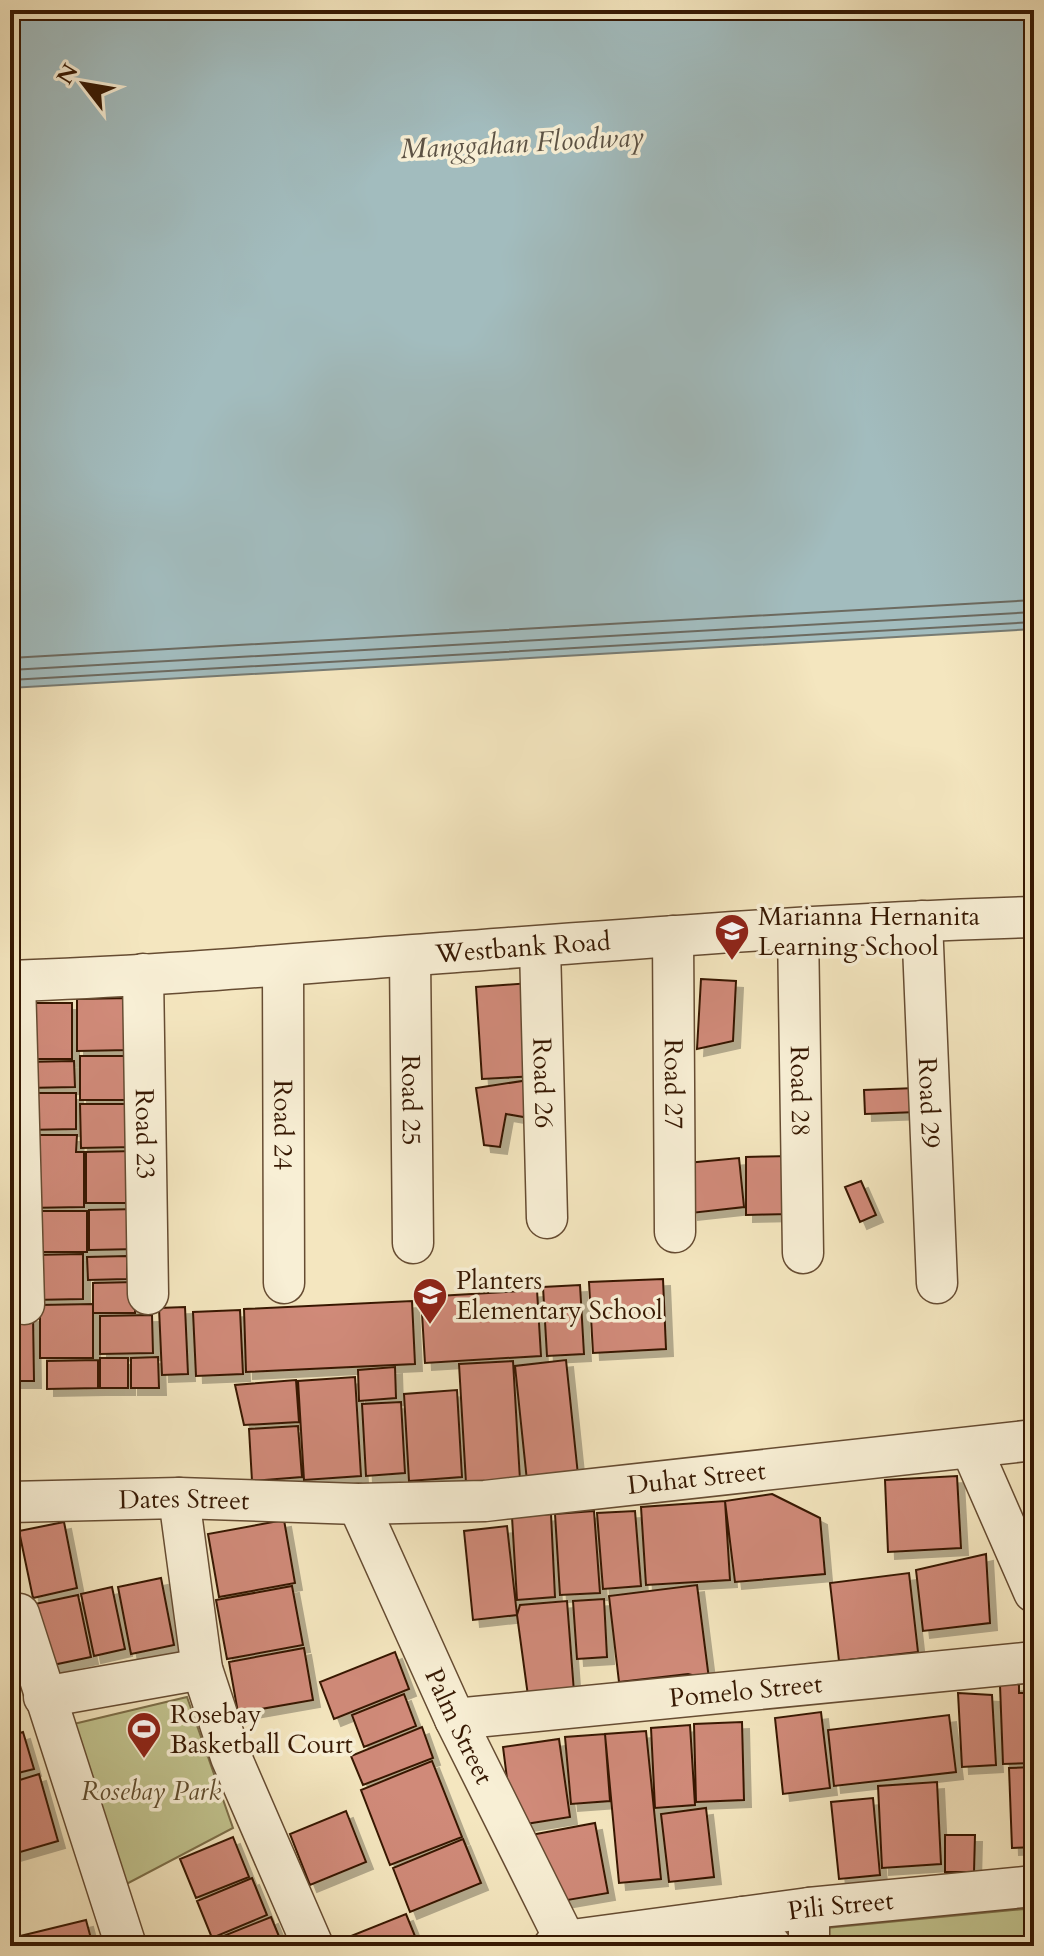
<svg xmlns="http://www.w3.org/2000/svg" width="1044" height="1956" font-family="Cardo,serif">
  <defs>
    <filter id="shadow"><feDropShadow dx="7" dy="7" stdDeviation="0" flood-color="#0004"/></filter>
  </defs>
  <rect width="100%" height="100%" fill="#f4e6bf"/>
  <filter id="stains"><feTurbulence type="fractalNoise" baseFrequency=".0025" numOctaves="4"/><feColorMatrix values="0 0 0 0 .2 0 0 0 0 .09 0 0 0 0 .02 0 0 0 .5 -.17"/></filter>
  <radialGradient id="worn" r=".72"><stop offset=".6" stop-color="#630" stop-opacity="0"/><stop offset="1" stop-color="#630" stop-opacity=".3"/></radialGradient>
  <path fill="#c1c38e" stroke="#7c6e48" stroke-width="2" d="M187,1697l46,131 -118,62 -54,-163z
    M1024,1909l10,21v16h-221l-8,-16z"/>
  <path fill="#a2bcbe" stroke="#777b73" stroke-width="2" d="M10,10h1024v619l-1024,59z"/>
  <g fill="none" stroke-linecap="round" stroke-linejoin="round">
    <path stroke="#6c6a60" stroke-width="2" d="M10,658l1024,-58
      M10,670l1024,-58
      M10,680l1024,-58"/>
  </g>
  <path fill="#d08a79" stroke="#371903" stroke-width="2" filter="url(#shadow)" d="M701,979l35,2 -3,60 -36,8z
    M531,983l5,93 -54,3 -6,-92z
    M130,998v52l-53,1v-52z
    M23,1003h49v56h-49z
    M80,1056h55v44h-55z
    M74,1061l1,26 -49,1 -1,-26z
    M542,1078l-7,41 -29,-5 -6,33 -16,-2 -8,-57z
    M916,1088l1,24 -52,2 -1,-24z
    M26,1093h50v36l-50,1z
    M80,1104h54l1,43 -54,1z
    M26,1135h51l-1,17h8v55l-57,1z
    M136,1151v52h-50v-51z
    M791,1156v58l-45,1v-58z
    M739,1158l5,49 -53,6 -4,-50z
    M861,1181l15,34 -16,7 -15,-35z
    M138,1209v40l-49,1v-40z
    M33,1211h54v41h-53z
    M83,1254v45l-50,1v-45z
    M127,1256v23l-39,1 -1,-23z
    M663,1279l3,70 -73,4 -4,-71z
    M135,1282v31h-42v-30z
    M580,1285l4,69 -37,2 -4,-69z
    M537,1290l4,66 -116,7 -4,-66z
    M412,1301l3,63 -169,8 -2,-63z
    M93,1304v54h-53v-53z
    M185,1307l3,67 -26,1 -3,-67z
    M240,1310l3,64 -47,2 -3,-64z
    M33,1315l1,66h-24v-65z
    M152,1315l1,38 -53,1v-38z
    M158,1357l1,31h-28v-30z
    M100,1358h28v30h-28z
    M98,1360v28l-51,1v-28z
    M566,1360l12,115 -51,6 -12,-115z
    M513,1361l7,119 -54,3 -7,-119z
    M395,1367l1,31 -37,3 -1,-31z
    M355,1377l6,99 -57,4 -6,-99z
    M296,1380l3,42 -55,3 -9,-40z
    M457,1390l5,87 -53,4 -5,-87z
    M401,1402l4,71 -39,3 -4,-72z
    M298,1426l4,51 -50,4 -3,-52z
    M957,1476l4,72 -73,4 -3,-72z
    M772,1494l48,24 5,56 -90,8 -10,-81z
    M725,1501l5,79 -84,5 -5,-78z
    M594,1511l6,82 -40,2 -5,-81z
    M635,1511l6,75 -38,3 -6,-76z
    M551,1514l4,83 -38,3 -5,-83z
    M284,1520l11,63 -76,14 -11,-63z
    M64,1522l13,66 -44,10 -14,-67z
    M507,1526l10,89 -44,5 -9,-89z
    M986,1554l4,69 -67,8 -7,-61z
    M909,1573l9,79 -79,9 -9,-78z
    M161,1578l13,67 -43,9 -13,-67z
    M697,1585l12,94 -21,-5 -69,8 -10,-86z
    M292,1586l11,59 -76,14 -11,-59z
    M112,1587l13,62 -31,7 -13,-62z
    M78,1595l13,62 -43,9 -13,-62z
    M604,1599l3,58 -30,2 -4,-58z
    M567,1601l7,91 -46,4 -11,-81 3,-10z
    M304,1648l9,52 -75,13 -9,-51z
    M395,1652l14,37 -75,30 -14,-37z
    M1019,1684v9h15v70l-31,1 -3,-79z
    M958,1693l34,2 4,70 -34,2z
    M404,1694l12,32 -52,21 -12,-32z
    M821,1712l9,76 -47,6 -8,-76z
    M949,1715l7,57 -122,14 -6,-56z
    M742,1722l2,78 -48,2 -2,-78z
    M690,1725l5,80 -40,3 -4,-80z
    M422,1727l11,31 -70,27 -12,-29z
    M646,1731l15,148 -42,4 -14,-149z
    M23,1732l11,37 -24,6v-39z
    M605,1734l5,67 -39,3 -6,-67z
    M559,1739l11,78 -57,9 -10,-79z
    M432,1761l30,76 -72,28 -29,-75z
    M1034,1767v80l-22,1 -3,-80z
    M39,1774l19,67 -48,14v-72z
    M937,1782l4,82 -59,4 -4,-82z
    M873,1798l7,77 -41,4 -8,-77z
    M706,1808l8,69 -45,5 -8,-68z
    M346,1811l20,51 -56,23 -20,-51z
    M595,1823l13,70 -46,8 -31,-66z
    M945,1835h30l-1,37h-29z
    M233,1837l16,40 -53,21 -16,-39z
    M463,1839l18,44 -71,29 -17,-44z
    M252,1878l15,37 -55,23 -15,-37z
    M406,1914l13,32h-81l-2,-4z
    M271,1917l12,29h-70l-2,-5z
    M86,1920l7,26h-75l-2,-9z"/>
  <g fill="none" stroke-linecap="round" stroke-linejoin="round">
    <g stroke="#664c32" stroke-width="43">
      <g id="minor">
        <path id="s1" d="M922,921l15,362"/>
        <path id="s2" d="M798,929l5,324"/>
        <path id="s3" d="M673,936l2,296"/>
        <path id="s4" d="M540,947l7,271"/>
        <path id="s5" d="M410,956l3,287"/>
        <path id="s6" d="M283,967l1,316"/>
        <path id="s7" d="M143,974l5,320"/>
        <path id="s8" d="M10,981c135,-4 269,-16 404,-26 206,-15 413,-32 620,-38"/>
        <path d="M15,981l9,323"/>
        <path d="M971,1448l63,144"/>
        <path d="M179,1498l23,171 29,88 82,189"/>
        <path id="s9" d="M10,1502l169,-4 179,6 127,-3 549,-61"/>
        <path id="s10" d="M358,1504l97,215 113,227"/>
        <path d="M19,1614l107,332"/>
        <path d="M44,1697l158,-28"/>
        <path id="s11" d="M455,1719l579,-57"/>
        <path d="M743,1917l28,29"/>
        <path id="s12" d="M554,1946l11,-5 244,-33 225,-22"/>
        <path d="M809,1946v-38"/>
      </g>
    </g>
    <use href="#minor" stroke="#f8efd5" stroke-width="40"/>
  </g>
  <defs>
    <g id="school-pin" transform="scale(1.8)"><path d="M0 17L-7.5 6A9.5 9.5 0 1 1 7.5 6Z" fill="#8f2418" stroke="#f8efd5"/><path d="M0-5L7-2L0 1L-7-2ZM-4 1L0 2.5L4 1V4Q0 6-4 4Z" fill="#fff"/></g>
    <g id="stadium-pin" transform="scale(1.8)"><path d="M0 17L-7.5 6A9.5 9.5 0 1 1 7.5 6Z" fill="#8f2418" stroke="#f8efd5"/><path d="M0-5a6.5 5 0 1 0 0 10a6.5 5 0 1 0 0-10ZM-3.5-1.8h7v3.6h-7Z" fill="#fff"/></g>
  </defs>
  <g fill-rule="evenodd">
    <use href="#school-pin" x="732" y="931"/>
    <use href="#school-pin" x="430" y="1295"/>
    <use href="#stadium-pin" x="144" y="1729"/>
  </g>
  <g text-anchor="middle" stroke-width="7" stroke-linejoin="round" paint-order="stroke">
    <g font-size="26" fill="#371903" stroke="#f8efd5" text-anchor="start">
      <text x="758" y="925">Marianna Hernanita<tspan x="758" dy="30">Learning School</tspan></text>
      <text x="456" y="1289">Planters<tspan x="456" dy="30">Elementary School</tspan></text>
      <text x="170" y="1723">Rosebay<tspan x="170" dy="30">Basketball Court</tspan></text>
    </g>
    <g font-size="26" fill="#371903" stroke="#f8efd5">
      <text dy="9" stroke="none"><textPath href="#s8" startOffset="514">Westbank Road</textPath></text>
      <text dy="9" stroke="none"><textPath href="#s4" startOffset="136">Road 26</textPath></text>
      <text dy="9" stroke="none"><textPath href="#s3" startOffset="148">Road 27</textPath></text>
      <text dy="9" stroke="none"><textPath href="#s2" startOffset="162">Road 28</textPath></text>
      <text dy="9" stroke="none"><textPath href="#s5" startOffset="144">Road 25</textPath></text>
      <text dy="9" stroke="none"><textPath href="#s1" startOffset="182">Road 29</textPath></text>
      <text dy="9" stroke="none"><textPath href="#s6" startOffset="158">Road 24</textPath></text>
      <text dy="9" stroke="none"><textPath href="#s7" startOffset="160">Road 23</textPath></text>
      <text dy="9" stroke="none"><textPath href="#s9" startOffset="688">Duhat Street</textPath></text>
      <text dy="9" stroke="none"><textPath href="#s9" startOffset="174">Dates Street</textPath></text>
      <text dy="9" stroke="none"><textPath href="#s11" startOffset="292">Pomelo Street</textPath></text>
      <text dy="9" stroke="none"><textPath href="#s10" startOffset="244">Palm Street</textPath></text>
      <text dy="9" stroke="none"><textPath href="#s12" startOffset="290">Pili Street</textPath></text>
    </g>
    <g font-size="26" font-style="italic" fill="#604c2d" stroke="#f8efd5">
      <text x="151" y="1800">Rosebay Park</text>
    </g>
    <g font-size="28" font-style="italic" fill="#5c5244" stroke="#f8efd5">
      <text transform="translate(522 142) rotate(-3)" y="10">Manggahan Floodway</text>
    </g>
  </g>
  <rect width="1044" height="1956" fill="none" stroke="#f4e6bf" stroke-width="40"/>
  <rect x="12" y="12" width="1020" height="1932" fill="none" stroke="#371903" stroke-width="4"/>
  <rect x="20" y="20" width="1004" height="1916" fill="none" stroke="#371903" stroke-width="2"/>
  <g transform="translate(84 84) rotate(301)" stroke="#f8efd5" stroke-width="6" paint-order="stroke">
  <path d="M0-6L14 30L0 20L-14 30Z" fill="#371903"/>
  <text y="-12" font-size="22" font-weight="bold" text-anchor="middle" fill="#371903">N</text>
  </g>
  <rect width="100%" height="100%" filter="url(#stains)"/>
  <rect width="100%" height="100%" fill="url(#worn)"/>
</svg>
